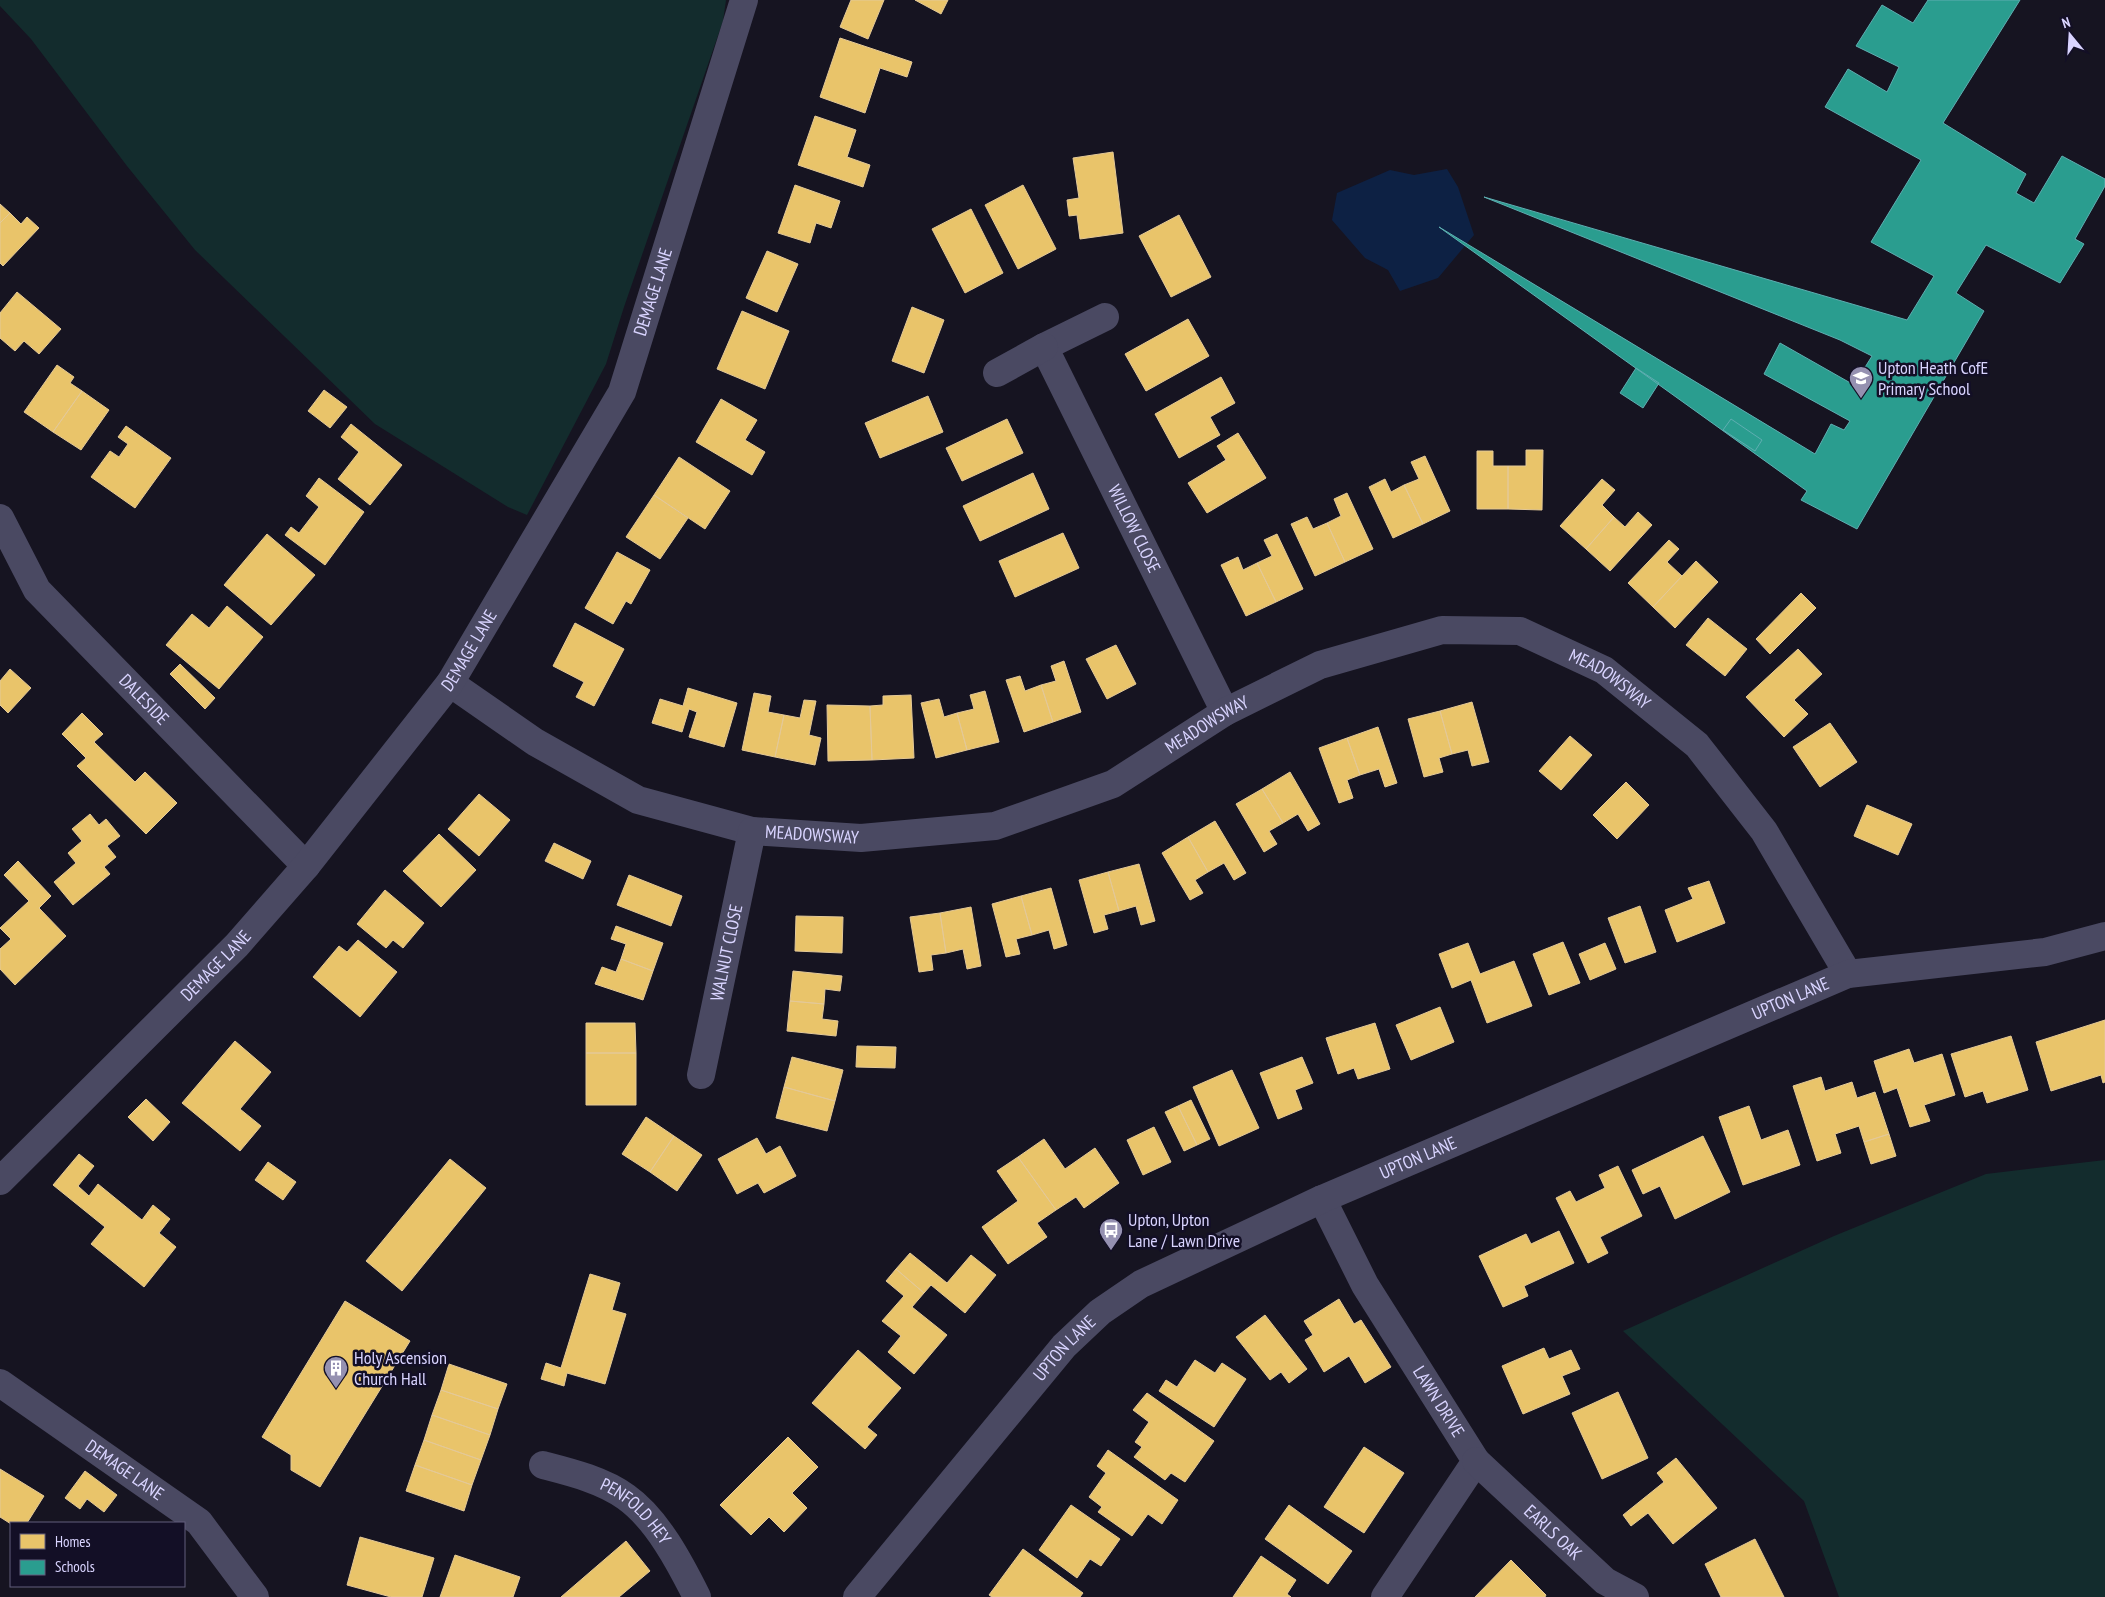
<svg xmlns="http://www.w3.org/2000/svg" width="2105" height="1597" font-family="'PT Sans Narrow',sans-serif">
  <rect width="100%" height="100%" fill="#161421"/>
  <path fill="#132c2d" d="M0,0h726l-3,21 -99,286 -18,57 -79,151 -19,-8 -133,-83 -180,-174 -68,-84 -96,-127 -31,-33z
    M2105,1160v437h-266l-35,-96 -181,-170 211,-95 152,-62z"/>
  <path fill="#0d2144" d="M1447,169l11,18 16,48 -36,43 -38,13 -12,-21 -23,-12 -33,-38 5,-27 53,-23 24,5z"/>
  <path fill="#e9c46a" stroke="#e4c997" d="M851,0h33l-16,39 -28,-12z
    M915,0h33l-7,14z
    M840,38l72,24 -5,15 -27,-9 -15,45 -45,-16z
    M815,116l41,14 -9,27 23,8 -7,22 -65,-22z
    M1113,152l10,81 -43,6 -3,-24 -8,1 -2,-16 12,-2 -6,-40z
    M795,185l45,16 -9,27 -15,-5 -6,20 -32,-10z
    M1023,185l33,64 -38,20 -33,-64z
    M0,204l10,9 -10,10z
    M971,209l32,64 -38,20 -33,-64z
    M10,213l11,11 6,-7 12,11 -36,38 -3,-3v-40z
    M1179,215l32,62 -40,20 -32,-61z
    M767,251l31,13 -21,48 -31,-14z
    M17,292l44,37 -22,25 -15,-13 -9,10 -15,-13v-25z
    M912,307l32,13 -20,53 -32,-12z
    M742,311l47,20 -24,58 -48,-20z
    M1188,319l21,37 -63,35 -21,-37z
    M57,365l17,12 -4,6 12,8 -29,41 -29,-20z
    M1221,377l14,26 -25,14 10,18 -41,23 -24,-44z
    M324,390l23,17 -17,21 -22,-17z
    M82,391l27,19 -28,40 -28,-18z
    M928,396l15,36 -63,26 -15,-35z
    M721,399l36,21 -12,20 20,12 -13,23 -56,-33z
    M1007,419l16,34 -61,28 -16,-33z
    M351,424l51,41 -32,40 -32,-26 21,-27 -18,-15z
    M126,426l45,32 -36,50 -44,-31 19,-26 9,6 9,-13 -10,-7z
    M1238,433l28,45 -59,35 -19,-30 38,-23 -9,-14z
    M1526,450h17l-1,60 -34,-1v-43h18z
    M1477,451h16v15h15v43h-31z
    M1425,456l25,55 -27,13 -19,-39 15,-6 -8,-17z
    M679,457l51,34 -25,38 -51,-34z
    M1033,473l16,36 -69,32 -17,-35z
    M319,478l45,34 -39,53 -40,-30 6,-8 8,6 20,-26 -13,-11z
    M1385,479l6,13 13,-7 19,39 -30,14 -24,-51z
    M1602,479l13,11 -13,15 12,12 -28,32 -26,-23z
    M1347,493l26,56 -28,13 -18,-39 14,-7 -7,-17z
    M654,495l34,23 -28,41 -34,-22z
    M1638,512l14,13 -42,46 -24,-22 28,-32 11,10z
    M1307,517l6,12 14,-6 18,39 -30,14 -24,-52z
    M1063,533l16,35 -64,29 -16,-36z
    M267,534l48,41 -44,50 -47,-40z
    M1277,534l26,55 -27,13 -19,-39 15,-7 -8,-16z
    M1669,540l10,9 -12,13 15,14 -29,31 -25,-24z
    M617,552l33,18 -19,34 -5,-3 -13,23 -28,-16z
    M1238,557l5,13 14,-7 19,39 -30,14 -25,-51z
    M1696,561l22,21 -43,46 -22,-21z
    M1801,593l15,15 -46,46 -14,-15z
    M227,606l36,31 -44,52 -53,-44 26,-31 17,14z
    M1708,618l39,31 -22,27 -39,-31z
    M575,623l49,26 -30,57 -18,-9 8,-15 -31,-16z
    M1116,645l20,39 -29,15 -21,-40z
    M1798,649l24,25 -28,26 14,14 -24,23 -38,-40z
    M1064,661l17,51 -28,10 -12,-37 15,-4 -5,-15z
    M180,664l35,34 -10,11 -35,-35z
    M10,669l21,19 -23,25 -8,-8v-24z
    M1020,676l5,15 16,-6 12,37 -29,10 -18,-52z
    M688,688l49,15 -13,44 -35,-10 8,-25 -8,-3 -7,23 -30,-9 8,-24 23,7z
    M985,691l14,51 -32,8 -10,-37 17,-4 -4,-14z
    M754,693l17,3 -3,16 16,3 -9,42 -33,-7z
    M911,695l3,63 -42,2 -2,-54 13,-1v-9z
    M939,699l5,18 13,-4 10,37 -31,8 -15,-55z
    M804,700l12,1 -7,34 12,3 -6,27 -40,-8 9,-42 16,3z
    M1472,702l17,60 -17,4 -4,-16 -16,4 -12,-43z
    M827,705l43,1 2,54 -44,1z
    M1440,711l12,43 -13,4 4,14 -19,5 -16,-58z
    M82,713l21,21 -9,8 41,40 10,-10 32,31 -31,31 -69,-68 9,-8 -24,-24z
    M1830,723l27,39 -37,25 -27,-40z
    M1378,727l19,56 -12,4 -6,-18 -19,6 -13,-37z
    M1570,736l22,19 -31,35 -22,-19z
    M1347,738l13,37 -13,5 6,18 -14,5 -20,-55z
    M1290,772l30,52 -12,7 -10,-17 -15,9 -21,-34z
    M1626,782l23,23 -32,34 -24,-24z
    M1262,789l21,34 -14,8 8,13 -13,8 -28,-48z
    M479,794l31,26 -31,36 -31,-27z
    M1867,805l45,19 -14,31 -44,-19z
    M90,814l9,11 7,-6 14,17 -13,10 9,11 -12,10 6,7 -37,31 -19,-23 22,-19 -8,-10 14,-12 -10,-12z
    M1215,821l31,52 -12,7 -10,-17 -16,9 -20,-35z
    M439,834l37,36 -35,37 -38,-36z
    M1188,837l20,35 -13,8 8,13 -13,7 -28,-47z
    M554,843l37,18 -8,18 -38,-18z
    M18,861l33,35 -12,12 27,28 -51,49 -15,-16v-20l11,-10 -11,-11 29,-27 -25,-26z
    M1139,864l16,57 -14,4 -5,-19 -17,5 -11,-39z
    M1108,872l11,39 -15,4 4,14 -14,4 -15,-53z
    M629,875l53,21 -11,30 -54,-21z
    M1709,881l16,42 -48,19 -12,-32 28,-11 -5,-11z
    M1051,888l16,57 -13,4 -5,-19 -17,5 -11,-39z
    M385,890l39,33 -21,25 -10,-8 -7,8 -29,-24z
    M1021,896l11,39 -16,4 4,15 -14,3 -14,-53z
    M1640,906l16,46 -31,11 -17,-45z
    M971,907l10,59 -14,3 -4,-20 -17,4 -6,-40z
    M940,913l6,40 -15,2 2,15 -14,2 -9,-55z
    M796,916l47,1 -1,36 -47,-2z
    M616,926l47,17 -10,28 -32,-12 5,-15 -15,-5z
    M358,940l39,32 -37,45 -47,-40 26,-31 8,6z
    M1563,942l17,41 -31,12 -16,-41z
    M1468,943l12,31 34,-13 18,45 -45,17 -16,-43 -19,8 -13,-34z
    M1605,943l11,26 -26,11 -11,-26z
    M621,959l32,12 -10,29 -48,-16 7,-17 14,5z
    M793,971l49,5 -2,15 -15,-2 -1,15 -34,-3z
    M790,1001l34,3 -2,15 16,2 -2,15 -49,-5z
    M1440,1007l14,35 -43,18 -15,-35z
    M2105,1020v62l-2,1 -2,-8 -50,16 -15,-49z
    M586,1023h49l1,30h-50z
    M1375,1023l15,46 -32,10 -4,-11 -16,6 -12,-36z
    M2011,1036l17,54 -41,13 -4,-12 -18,6 -14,-43z
    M235,1041l36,31 -31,37 21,17 -21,25 -58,-48z
    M857,1046l39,1 -1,21 -39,-1z
    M1909,1049l5,14 28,-9 13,41 -31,10 6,16 -20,6 -13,-39 -13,5 -10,-32z
    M586,1053h50v52h-50z
    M792,1057l51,13 -8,31 -51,-14z
    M1302,1057l11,26 -18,7 7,19 -24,10 -18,-46z
    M1232,1070l27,58 -40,18 -26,-59z
    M1821,1077l4,14 27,-9 5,16 18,-6 14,42 -25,8 -5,-16 -24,8 6,19 -24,8 -24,-75z
    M784,1087l51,14 -8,30 -51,-13z
    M146,1099l24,23 -17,19 -25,-24z
    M1191,1100l19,39 -13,6 -19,-39z
    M1178,1106l19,39 -13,6 -19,-39z
    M1749,1106l12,34 27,-10 12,35 -57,20 -24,-68z
    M646,1117l28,19 -24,36 -28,-18z
    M1154,1127l17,35 -28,13 -16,-35z
    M1889,1134l7,22 -25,8 -7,-22z
    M674,1136l28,19 -25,36 -27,-19z
    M1703,1136l27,56 -55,27 -15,-33 -17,8 -11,-24z
    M757,1138l9,16 14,-8 16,30 -32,17 -6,-10 -21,11 -19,-35z
    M1044,1139l21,30 30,-21 24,35 -35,25 -8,-11 -20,13 -38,-53z
    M79,1154l15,12 -16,20 11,10 9,-12 44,36 11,-15 17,14 -11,14 17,14 -32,40 -53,-43 14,-17 -52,-42z
    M1018,1157l38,53 -19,13 10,14 -39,27 -26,-37 36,-26 -21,-30z
    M450,1159l36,29 -84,103 -36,-30z
    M268,1162l28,20 -13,18 -28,-20z
    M1618,1166l24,50 -42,21 8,16 -20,10 -32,-65 14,-7 6,11 29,-14 -6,-13z
    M1559,1231l15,32 -50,23 4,10 -25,11 -24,-51 47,-22 5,10z
    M910,1253l37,30 24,-28 25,20 -31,38 -34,-28 -7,8 -28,-24z
    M896,1269l28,24 -12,14 35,28 -33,39 -26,-22 13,-16 -19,-15 22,-25 -18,-15z
    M590,1274l30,9 -8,27 14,4 -21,70 -38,-11 -3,13 -23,-7 5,-16 15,5z
    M1339,1299l15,25 7,-4 30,47 -26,16 -16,-27 -25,16 -19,-32 8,-5 -9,-14z
    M345,1301l65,40 -90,146 -29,-17v-15l-29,-18z
    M1265,1315l42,54 -18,14 -8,-11 -11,8 -34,-43z
    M1544,1348l5,11 22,-9 9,19 -18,7 8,18 -47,20 -21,-48z
    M858,1350l43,38 -34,39 10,8 -12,14 -53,-46z
    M1195,1360l20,13 7,-10 24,16 -32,48 -55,-36 7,-11 11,7z
    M449,1364l58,20 -9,25 -57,-19z
    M441,1390l57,19 -8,26 -58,-20z
    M1618,1392l30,66 -46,21 -30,-66z
    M1147,1393l67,48 -29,41 -14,-9 -6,7 -31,-23 8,-10 -7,-5 14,-20 -16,-12z
    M432,1415l58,20 -9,25 -57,-20z
    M788,1437l30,30 -26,26 15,15 -23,24 -15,-15 -18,18 -31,-30z
    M424,1440l57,20 -9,25 -57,-20z
    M1364,1447l40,26 -40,60 -40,-26z
    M1108,1450l70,50 -16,24 -14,-10 -16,22 -34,-24 4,-5 -13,-10 17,-24 -9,-7z
    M1676,1458l41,50 -44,36 -25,-31 -17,13 -8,-11 41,-33 -7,-9z
    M415,1465l57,20 -8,26 -58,-20z
    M0,1469l44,27 -17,27 -16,1 -11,-7z
    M85,1471l32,24 -13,17 -17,-13 -7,10 -15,-11z
    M1071,1505l49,34 -19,27 -11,-7 -13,19 -38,-28z
    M1289,1505l63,46 -24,33 -63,-45z
    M360,1537l74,21 -12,39h-31l-44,-12z
    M1755,1539l29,58h-63l-16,-33z
    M626,1541l24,30 -31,26h-58z
    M1023,1549l60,44 -3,4h-88l-3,-2z
    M455,1555l65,22 -7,20h-73z
    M1261,1556l35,24 -9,14 4,3h-58z
    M1511,1560l35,35 -1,2h-70z"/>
  <path fill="#2a9d8f" stroke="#5eaeb1" d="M1928,0h92l-77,123 83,51 -10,19 18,10 28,-47 43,23v7l-30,53 9,5 -24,39 -74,-38 -30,48 28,18 -127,218 -56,-29 6,-9 -368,-264 376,227 16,-30 13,6 6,-9 -86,-47 16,-31 74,42 18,-29 -32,-16 -356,-143 423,123 27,-44 -63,-34 50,-82 -96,-53 23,-38 39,23 12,-25 -43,-21 26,-41 31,18z
    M1636,368l23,15 -16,25 -23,-15z
    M1731,419l31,21 -7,11 -32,-21z"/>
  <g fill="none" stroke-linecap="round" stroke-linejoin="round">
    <g stroke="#4a4962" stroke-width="28">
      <path id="s1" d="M1105,317l-61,30 181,365"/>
      <path d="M997,373l47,-26"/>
      <path id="s2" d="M0,518l37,72 269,276"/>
      <path id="s3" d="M450,683l85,59 103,58 114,31 109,7 134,-12 118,-42 112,-72 95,-47 122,-35 78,1 84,39 93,75 67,86 84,143"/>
      <path id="s4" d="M701,1075l51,-244"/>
      <path id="s5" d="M1322,1199l43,86 111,176 -91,136"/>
      <path id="s6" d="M1476,1461l129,120 30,16"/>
      <path id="s7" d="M543,1465c27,7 60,15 83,32 31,22 54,66 71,100"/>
    </g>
    <g stroke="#4a4962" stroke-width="28">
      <path id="s8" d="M0,1181l237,-236 69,-79 144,-183 172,-291 122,-392"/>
      <path id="s9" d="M0,1383l199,139 56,75"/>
      <path id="s10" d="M857,1597l207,-251 36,-34 41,-28 181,-85 526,-225 197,-22 60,-16"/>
    </g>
  </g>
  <defs>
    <g id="school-pin" transform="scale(1.25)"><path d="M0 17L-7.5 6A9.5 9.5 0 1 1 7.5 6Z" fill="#9591b1" stroke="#130f26"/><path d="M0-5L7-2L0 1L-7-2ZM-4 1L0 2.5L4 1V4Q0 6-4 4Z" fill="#fff"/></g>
    <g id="bus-pin" transform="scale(1.25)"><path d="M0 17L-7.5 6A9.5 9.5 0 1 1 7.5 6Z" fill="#9591b1" stroke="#130f26"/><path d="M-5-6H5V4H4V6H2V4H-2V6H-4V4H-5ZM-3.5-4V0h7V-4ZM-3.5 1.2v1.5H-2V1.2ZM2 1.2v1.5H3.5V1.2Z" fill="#fff"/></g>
    <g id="building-pin" transform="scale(1.25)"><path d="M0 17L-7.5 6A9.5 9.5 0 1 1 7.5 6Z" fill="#9591b1" stroke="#130f26"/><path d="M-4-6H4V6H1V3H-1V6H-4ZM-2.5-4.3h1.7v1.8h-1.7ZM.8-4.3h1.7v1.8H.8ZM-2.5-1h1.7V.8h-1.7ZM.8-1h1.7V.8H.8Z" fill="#fff"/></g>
  </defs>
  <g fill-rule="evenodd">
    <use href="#school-pin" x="1861" y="378"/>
    <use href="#bus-pin" x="1111" y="1230"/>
    <use href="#building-pin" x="336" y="1368"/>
  </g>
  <g text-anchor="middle" stroke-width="5" stroke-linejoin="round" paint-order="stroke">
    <g font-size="18" fill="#d9d4ff" stroke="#130f26">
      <text dy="6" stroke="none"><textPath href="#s8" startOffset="1115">DEMAGE LANE</textPath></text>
      <text dy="6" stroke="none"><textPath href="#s1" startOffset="271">WILLOW CLOSE</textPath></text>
      <text dy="6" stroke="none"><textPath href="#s8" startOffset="710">DEMAGE LANE</textPath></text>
      <text dy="6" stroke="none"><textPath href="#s3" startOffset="1255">MEADOWSWAY</textPath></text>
      <text dy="6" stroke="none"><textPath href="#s2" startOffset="234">DALESIDE</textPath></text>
      <text dy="6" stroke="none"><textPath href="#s3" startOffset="820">MEADOWSWAY</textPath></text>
      <text dy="6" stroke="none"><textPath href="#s3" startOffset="400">MEADOWSWAY</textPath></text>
      <text dy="6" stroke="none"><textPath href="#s4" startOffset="125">WALNUT CLOSE</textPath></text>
      <text dy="6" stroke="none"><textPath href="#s8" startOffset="305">DEMAGE LANE</textPath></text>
      <text dy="6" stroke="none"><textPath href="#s10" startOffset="1134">UPTON LANE</textPath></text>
      <text dy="6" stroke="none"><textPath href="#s10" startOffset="729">UPTON LANE</textPath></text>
      <text dy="6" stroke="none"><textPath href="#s10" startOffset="324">UPTON LANE</textPath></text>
      <text dy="6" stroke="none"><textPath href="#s5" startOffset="234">LAWN DRIVE</textPath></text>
      <text dy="6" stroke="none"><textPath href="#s9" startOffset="152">DEMAGE LANE</textPath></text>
      <text dy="6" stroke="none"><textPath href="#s7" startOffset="106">PENFOLD HEY</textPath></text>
      <text dy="6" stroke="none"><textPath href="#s6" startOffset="105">EARLS OAK</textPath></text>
    </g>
    <g font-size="18" fill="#d9d4ff" stroke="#130f26" text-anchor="start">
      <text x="1878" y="374">Upton Heath CofE<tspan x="1878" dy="21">Primary School</tspan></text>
      <text x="1128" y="1226">Upton, Upton<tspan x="1128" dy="21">Lane / Lawn Drive</tspan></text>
      <text x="354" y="1364">Holy Ascension<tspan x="354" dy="21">Church Hall</tspan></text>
    </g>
  </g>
  <rect x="10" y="1522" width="175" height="65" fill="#130f26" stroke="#625e7d"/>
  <rect x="20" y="1534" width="25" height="15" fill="#e9c46a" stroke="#625e7d"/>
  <text x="55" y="1547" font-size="15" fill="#d9d4ff">Homes</text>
  <rect x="20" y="1560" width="25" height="15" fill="#2a9d8f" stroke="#625e7d"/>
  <text x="55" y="1572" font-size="15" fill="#d9d4ff">Schools</text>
  <g transform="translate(2070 35) rotate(342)" stroke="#130f26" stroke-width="4" paint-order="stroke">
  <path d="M0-4L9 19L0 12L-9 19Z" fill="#d9d4ff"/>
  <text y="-8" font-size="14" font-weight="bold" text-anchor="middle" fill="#d9d4ff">N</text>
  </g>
</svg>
